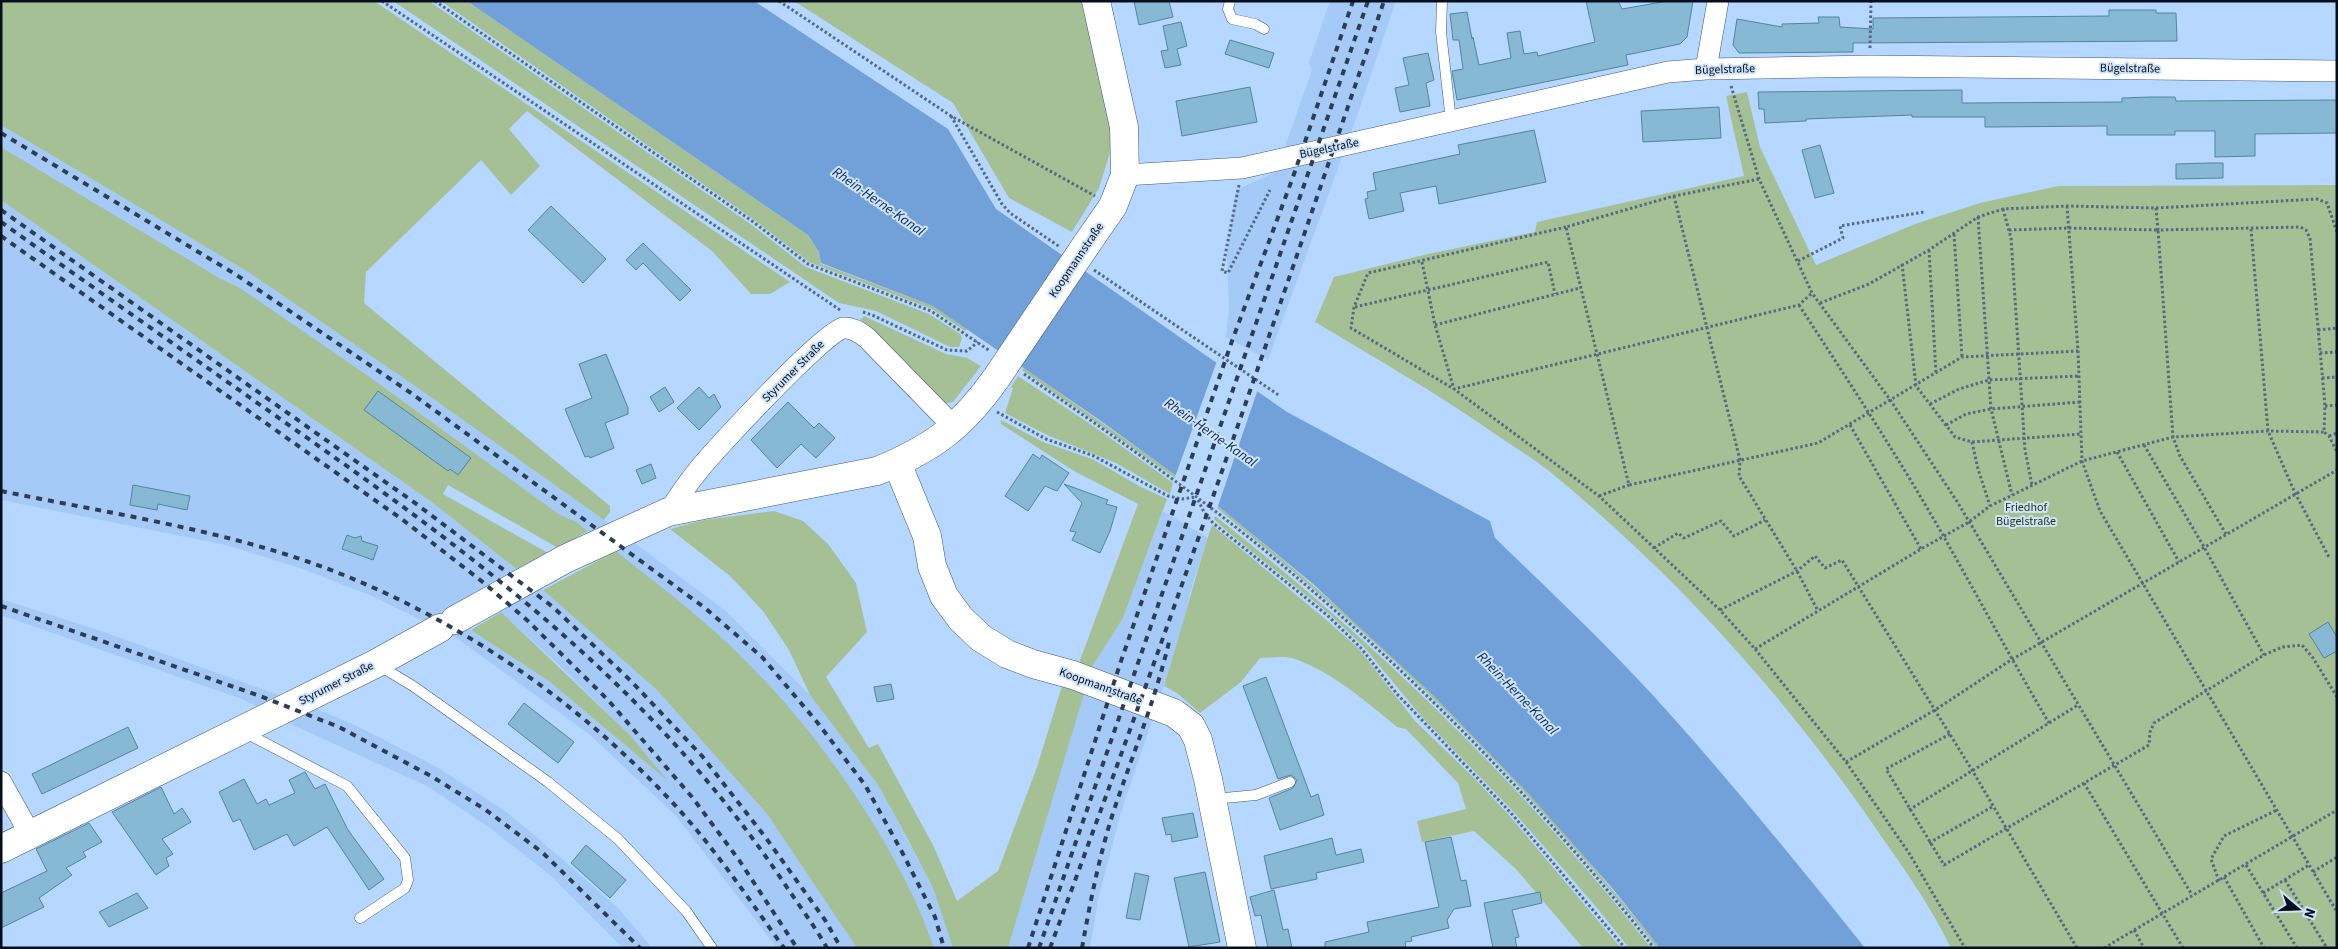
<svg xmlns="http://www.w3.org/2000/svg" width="2338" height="949" font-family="'Source Sans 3',sans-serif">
  <rect width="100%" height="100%" fill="#b6d7ff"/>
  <path fill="#a5caf7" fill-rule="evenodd" d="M1330,1h66l-39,115 -89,244 -42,-23 3,-29 -2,-54 9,-64 40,-18 36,-102 -3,-7z
    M1,125l247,147 167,114 189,134 123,92 83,83 68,90 55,103 20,60h-19l-23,-56 -198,-262 -97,-79 -41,-30 -15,-6 -193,-140 -127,-87 -19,-9 -220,-132z
    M1,200l432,303 110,87 114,100 110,124 90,134h-80l-101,-132 -87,-82 -131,-95 -27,-14 -59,-29 -69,-27 -77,-24 -225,-45zM477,590l84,77 69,68 35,43 -115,-96 -79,-52 -31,-16z
    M1163,511l45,27 -16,48 -14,58 -58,171 -22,85 -8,48h-82l84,-281 31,-49z
    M1,599l100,32 213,77 43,18 78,40 69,44 51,43 64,56 33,39h-29l-73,-73 -60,-47 -63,-42 -130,-59 -55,-28 -241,-84z"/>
  <path fill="#a6c096" d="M1,1h373l416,281 -20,12h-19l-39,-43 -185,-140 -18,18 31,37 -29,29 -30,-35 -115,112 -2,31 246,203v6l-6,8 -189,-134 -167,-114 -247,-147z
    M393,1h36l320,222 57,44 123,47 31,20 2,4 -3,9h-9l-74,-36 -37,-8z
    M441,1h26l341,234 11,17 2,12 112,42 34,23 -2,2 -33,-22 -123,-47 -56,-43z
    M794,1h290l29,142 -14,45 -27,44 -63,-34 -56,-95z
    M1747,92l13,55 56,118 99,-41 65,-21 78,-17 279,-1v763h-386c-20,-41 -46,-78 -72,-115 -92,-135 -204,-259 -330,-362 -14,-11 -30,-21 -45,-31 -61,-43 -125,-80 -189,-118l19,-45 94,-23 107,-22 2,-10 207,-46 -18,-80z
    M1,147l220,132 19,9 127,87 193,140 15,6 13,10 -30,17 -110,-63 -5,9 105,59 -29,18 -86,-68 -432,-303z
    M864,316l82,38 21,4 14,8 -28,36 -10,2 -82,-81 -1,-3z
    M1024,368l152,107 -1,3 -153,-108z
    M1018,376l78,52 77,55 -3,11 -54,-31 -69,-28 -42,-22 8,-25 -2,-1z
    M1001,420l42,22 49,17 49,28 26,12 -44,119 -31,49 -13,-4 59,-159 -64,-33 -73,-47z
    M1218,506c95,78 189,158 274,248 59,62 114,127 168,194h-3c-80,-101 -166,-196 -260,-284 -58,-55 -119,-105 -180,-156z
    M774,511l29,10 25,23 28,39 11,49 -41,45 43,71 9,-4 56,103 23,54 41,-30 39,-104 25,-81 22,8 -76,254h-55l-20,-60 -27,-52 -28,-51 -68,-90 -21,-45 -26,-39 -33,-35 -60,-47 34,-9z
    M1215,516c161,126 310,271 436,432h-22l-31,-39 -86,-99 -91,-94 -57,-69 -37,-35 -98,-79 -15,-14z
    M1212,525l112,93 35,31 56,72 57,55 36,38 113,134h-38l-67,-79 -42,-38 -52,11 -5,-21 49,-12 -8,-26 -52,-54 -9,-2c-30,-25 -65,-55 -102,-68 -10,-4 -25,-1 -35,-1l-19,24 -41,31 -23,-20 -13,-7c17,-53 30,-107 48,-161z
    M616,551c32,26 66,51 97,79 80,71 151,166 198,262 9,18 16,37 23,56h-77l-90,-134 -110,-124 -114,-100z
    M501,612l129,123 38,46 -118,-99 -79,-52z"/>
  <path fill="#72a1d9" d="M467,1h287l194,128 48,80 291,203 203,109 5,17c59,57 119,113 173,174 68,76 133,156 197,236h-205l-47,-59 -86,-97 -93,-96 -122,-113 -94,-77 -117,-85 -168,-115 -112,-43 -2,-11 -11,-17z"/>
  <path fill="#b6d7ff" d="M1217,361l41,28 -41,120 -42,-32z"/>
  <path fill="#87b9d5" stroke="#53849e" d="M1134,1h35l4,16 -34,8z
    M1586,1h32l4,8 46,-8h25l-6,36 -7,7 -54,11 2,10 -171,35 -5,-29 11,-2 -4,-29h-6l-3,-26 17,-2 5,27 1,-2 6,28 32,-7 -4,-25 13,-2 4,23 13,-2 1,4 57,-14z
    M2109,10h47v3h20l1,28 -324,2v9l-114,1 -6,-8 4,-26 45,8v-3l37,-1 -1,-6h21l1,10 33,2v-11l236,-2z
    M1181,22l6,24 -10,3 4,16 -16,3 -4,-17 7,-1 -5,-24z
    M1230,40l44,13 -5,15 -44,-14z
    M1428,53l6,27 -8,3 4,23 -30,6 -5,-24 14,-3 -6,-27z
    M1250,87l7,35 -75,14 -6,-35z
    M1962,90v13l160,-1v-4l28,-1h25l1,4 161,-1v33l-82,1v22l-40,1v-26h-40v4h-68v-9l-122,1v-10h-73v-2l-106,4v2l-41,2 -1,-14h-5l-1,-17z
    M1719,107l2,31 -78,4 -2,-31z
    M1534,130l12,52 -107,22 -3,-18 -36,7 4,18 -35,8 -4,-20 3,-1 -1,-6 9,-2 -3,-17 87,-19 -2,-9z
    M1820,145l14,48 -19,5 -13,-48z
    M2208,163h15v15l-47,1v-15z
    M551,206l55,53 -23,24 -55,-53z
    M643,243l48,47 -11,11 -37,-38 -7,7 -10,-10z
    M606,354l22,54v6l-23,9 9,25 -24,10 -1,-2 -4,1 -20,-48 27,-11 -13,-34z
    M665,387l9,15 -15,10 -9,-15z
    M699,387l10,11 5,-4 7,13 -22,23 -22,-22z
    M378,391l93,67 -13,17 -8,-6 -2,2 -84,-61z
    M788,402l26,26 5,-5 16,15 -19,20 -15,-14 -24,24 -26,-28z
    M1033,454l7,5 2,-4 27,18 -12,18 -12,-5 -17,25 -23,-15z
    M651,464l5,14 -14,6 -6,-14z
    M1064,484l44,16 -2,4 11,3 -7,24 -10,22 -28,-13 4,-8 -6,-1 12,-28z
    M133,485l57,11 -3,14 -29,-6 -1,6 -27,-5z
    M347,535l8,3 6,-2 1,5 16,5 -5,14 -31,-11z
    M2328,622l9,15v14l-13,7 -15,-24z
    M1266,677l45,120 7,-3 6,21 -44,15 -11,-32 24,-10 4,-8 -6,-5 -13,4 -35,-93z
    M891,684l3,15 -17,3 -3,-15z
    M524,703l50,39 -16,21 -50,-39z
    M128,727l10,21 -96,46 -10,-20z
    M305,772l10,17 10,-5 23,46 36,49 -15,11 -42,-63 -33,19 -7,-12 -33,16 -14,-31 -7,3 -14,-30 25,-13 13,25 9,-5 3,6 26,-12 -6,-13z
    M161,787l13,27 8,-6 9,14 -29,17 11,15 -7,4 3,8 -13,9 -44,-63z
    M1193,813l5,24 -26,5 -1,-8 -5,1 -4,-17z
    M89,823l13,19 -19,10 3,5 -20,11 6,7 -33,23 5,9 -43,21v-35l46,-22 -11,-22z
    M1451,837l10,44 5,-1 5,26 -17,3 -7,11 2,8 -38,9 1,4 -7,1 1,6h-81v-6l44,-10 -2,-10 72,-15 -14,-65z
    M1332,838l4,17 25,-6 3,13 -48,11 1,6 -46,10 -7,-33z
    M586,845l40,35 -16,18 -39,-35z
    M1205,872l15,70 -31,5 -15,-69z
    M1135,873l14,3 -9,44 -14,-2z
    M1274,890l9,40 5,-1 4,19h-24l-7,-33 -6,1 -5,-19z
    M1540,892l2,11 -30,7 7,27 -4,1 2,10h-24l-9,-45z
    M137,893l11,15 -39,19 -10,-15z"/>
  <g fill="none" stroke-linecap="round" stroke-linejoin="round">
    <g stroke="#3a5779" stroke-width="11">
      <path id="lane" d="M1230,1l-2,8 4,10 23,5 9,5
        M1442,1l-1,31 10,89
        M378,665l35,21 135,96 70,57 68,72 26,37
        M244,732l103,54 58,72 3,22 -3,8 -45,30
        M1214,799l42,-4 34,-13"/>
    </g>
    <g stroke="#3a5779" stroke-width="22">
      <path id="street" d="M1706,69l12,-68
        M1125,175l117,-7 426,-96 38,-3 164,-3 467,5
        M668,512c10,-13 18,-27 29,-40 16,-21 129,-142 146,-144 9,-1 18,5 24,10l88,90
        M1,782l29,52"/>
    </g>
    <g stroke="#3a5779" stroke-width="29">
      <path id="secondary" d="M1086,245l27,-39 12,-31 -1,-48 -28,-126
        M897,463l30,73 5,30 12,30 17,23 20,19 26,16 26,10 40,11 101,38 17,13 7,14 10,39 34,169
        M455,620l110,-61 103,-47 209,-41c55,-22 86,-45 120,-94
        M1,849l374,-185 65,-36"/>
    </g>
    <path stroke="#546982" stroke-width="3" stroke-dasharray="2.5 2.5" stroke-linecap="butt" d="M382,1l458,309
      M435,1l317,220 56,43 123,47 59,40
      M779,1l172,115 144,80
      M1870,48l1,-47
      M1731,86l28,93 53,114 79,108 67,102 234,392
      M951,116l51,88 8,9 50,34
      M1759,179l-85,17 -108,31 63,258 189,-42 144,-86 116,-6
      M1239,185l-17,86 6,2 42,-83
      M1674,196l66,264 -1,16 58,95 21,40
      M2067,206l11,145 4,110 18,50 237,401
      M2156,208l2,22 142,-3 6,3 4,8 15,168 -1,26 5,4 8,16
      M2003,209l8,29 14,212 7,35
      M1978,217l13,192 21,86
      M1566,227l-198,46 -14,34 -3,21 103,61 145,107 121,114 35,39 91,113 63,91 56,95
      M2251,229l17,202 27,62 35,66
      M2009,230l59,-2 90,2 15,207 7,19 46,78
      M1954,234l8,123
      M1929,250l7,124
      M1798,261l45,-23 -3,-12 84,-14
      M1422,262l13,63 19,64 345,-84 13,-12
      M1902,264l14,122 39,51 17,5 109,-8
      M1094,270l186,126
      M1820,303l49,-19 60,-34 49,-33 25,-8 64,-3 89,2 161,-9 10,4 10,29
      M1799,305c50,77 100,153 145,232 35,62 69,125 105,186
      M1355,307l193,-45 7,32
      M863,312l9,3 75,35 20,1 11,-9
      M1435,325l145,-37
      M2318,330l19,-2
      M2320,353l17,-1
      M1024,374c81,56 163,113 239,175 144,119 276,252 391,399
      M2322,378l15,-1
      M1930,404l29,-15 30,-9 90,-4
      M2325,406l12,-1
      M997,412l49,27 48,17 74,40 14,3 14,-2
      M1850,425l71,124
      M1946,425l20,-11 25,-5 89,-7
      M2329,436l8,-3
      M1972,442l6,27 12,37
      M2144,445l60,102 60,108
      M2117,452l62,110
      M1599,496l30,-11
      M1198,500l6,12 9,11 114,92 34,33 36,46 114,119 114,135
      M1654,548l24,-15 6,5 37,-17 13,15 31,-16
      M1720,610l77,-39 18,-15 10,12 17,-8 130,210 105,178
      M1755,649l166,-100 48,-27 21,-16 92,-45 91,-24 95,-6 56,1
      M1950,734l-64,35 58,96 205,-120 1,-13 4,-9 110,-68 18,-8 20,-2 11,13 24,39
      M1846,762l89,-52 76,-50 326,-190
      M2084,783l99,165
      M1909,810l169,-105
      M1929,843l63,-36
      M2246,865l51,83
      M2313,872l24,-15
      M2224,877l40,71
      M2285,880l42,68
      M2219,881l-8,-22 13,-23 53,-26
      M2263,893l46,-28
      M2134,930l10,18
      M2104,948l233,-138"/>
    <use href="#lane" stroke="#fff" stroke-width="10"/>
    <use href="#street" stroke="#fff" stroke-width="21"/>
    <use href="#secondary" stroke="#fff" stroke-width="28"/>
    <path stroke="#2e3e52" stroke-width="4" stroke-dasharray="6 6" stroke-linecap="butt" d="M1,133l234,141 176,119 294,215 57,49 55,65 48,63 37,67 33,65 9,31
      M1,210l414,293 138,104 78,74 71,75 64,82 59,82 16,28
      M1,222c97,69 194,137 292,206 188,132 361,261 491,455 14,21 30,42 43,65
      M1,236l402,284 81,63 44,38 80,79 84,97 47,63 58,88
      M1,491c102,21 210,37 308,71 137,48 264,134 363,240 42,45 76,96 112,146
      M1,606l259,90 79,31 92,49 55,34 57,43 97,95
      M1028,948l92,-284 112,-323 61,-164 60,-176
      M1039,948l329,-947
      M1050,948c117,-314 226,-630 334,-947
      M1082,948c8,-45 17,-91 31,-135 19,-57 42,-112 56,-171"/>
    <g stroke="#3a5779" stroke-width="29" stroke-linecap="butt">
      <path id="secondary-bridge" d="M997,377l89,-132"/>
    </g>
    <use href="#secondary-bridge" stroke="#fff" stroke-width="28"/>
  </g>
  <g text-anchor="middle" stroke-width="4" stroke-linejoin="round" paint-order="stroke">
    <g font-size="12" fill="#040e1c" stroke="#cfe3fb">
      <text transform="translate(2130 68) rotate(1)" y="4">Bügelstraße</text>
      <text transform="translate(1725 69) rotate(-2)" y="4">Bügelstraße</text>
      <text transform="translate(1329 148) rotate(-12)" y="4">Bügelstraße</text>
      <text transform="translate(1076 260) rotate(-56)" y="4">Koopmannstraße</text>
      <text transform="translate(793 371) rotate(-45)" y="4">Styrumer Straße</text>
      <text transform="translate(336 683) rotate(-27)" y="4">Styrumer Straße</text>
      <text transform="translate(1101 686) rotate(20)" y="4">Koopmannstraße</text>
    </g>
    <g font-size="12" fill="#213a0c" stroke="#cfe3fb">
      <text x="2026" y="511">Friedhof<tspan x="2026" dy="14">Bügelstraße</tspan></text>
    </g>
    <g font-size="14" font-style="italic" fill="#082a4e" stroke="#cfe3fb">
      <text transform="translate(879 201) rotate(35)" y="5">Rhein-Herne-Kanal</text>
      <text transform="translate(1211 432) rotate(35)" y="5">Rhein-Herne-Kanal</text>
      <text transform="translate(1518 693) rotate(46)" y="5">Rhein-Herne-Kanal</text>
    </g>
  </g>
  <rect width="2338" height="949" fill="none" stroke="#040e1c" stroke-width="5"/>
  <g transform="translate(2298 909) rotate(109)" stroke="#cfe3fb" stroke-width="4" paint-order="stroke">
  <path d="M0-4L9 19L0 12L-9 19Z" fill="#040e1c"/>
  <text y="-8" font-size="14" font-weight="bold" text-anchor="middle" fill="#040e1c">N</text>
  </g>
</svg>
